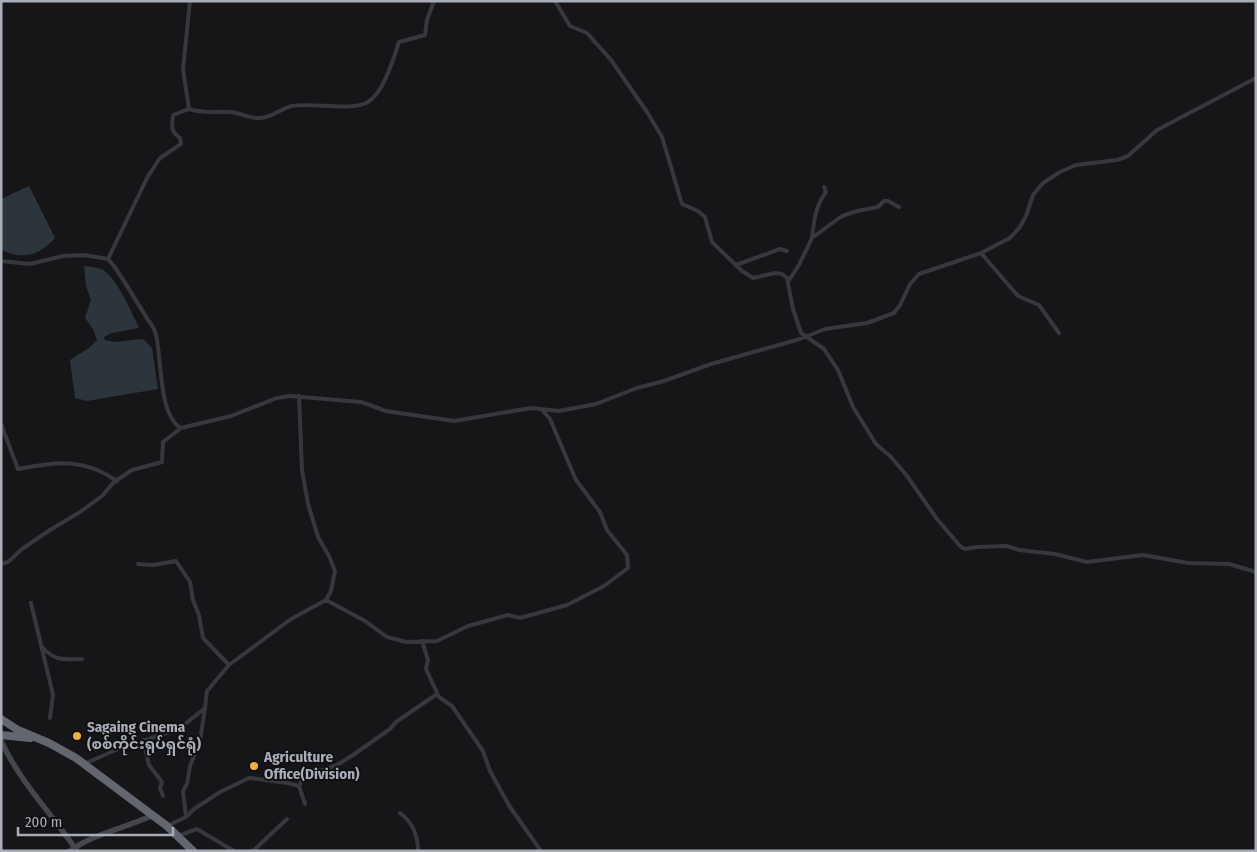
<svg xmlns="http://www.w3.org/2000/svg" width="1257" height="852" font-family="'Fira Sans Condensed','Noto Sans Myanmar',sans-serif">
  <rect width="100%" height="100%" fill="#161618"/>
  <path fill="#2c353c" d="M29,186l26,52c-16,18 -32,22 -54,12v-51z
    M84,266c8,1 17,1 23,7 12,11 25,40 32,55l-27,5 -8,4 1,3 9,2 29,-3 9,9 6,41 -71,12 -12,-3 -5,-38 19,-12 8,-8 -4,-11 -8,-11 6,-18 -5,-14z"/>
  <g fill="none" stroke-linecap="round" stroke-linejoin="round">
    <path stroke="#37383d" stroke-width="4" d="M555,1l15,25 17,7 24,27 36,52 15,25 20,67 16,7 7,6 7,25 30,29 11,7 22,-5 7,1 5,4 6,31 8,24 23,16 14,21 15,37 23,37 15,13 16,19 30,43 24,28 4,2 12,-2 30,-1 12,4 36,4 32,8 56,-7 45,8 41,1 27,8
      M189,109c14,5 27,2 42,3 9,1 20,7 29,6 12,0 21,-10 32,-12 21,-4 58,6 76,-4 16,-10 25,-42 31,-60l26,-7 2,-15 7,-19
      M812,238c2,-16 3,-32 14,-46l-2,-5
      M981,253l37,43 21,9 20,28
      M108,259l39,-81 13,-20 21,-14 -1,-6c-10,-7 -8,-12 -7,-23l16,-6 -6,-40 7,-68
      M1,261l29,3 33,-8 21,-1 24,4 6,7c11,16 21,33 31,49 3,6 10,13 11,20 6,23 2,80 25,93l50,-12 46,-18 13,-2 71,6 25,9 68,10 77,-13 28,3 37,-7 41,-16 27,-7 47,-17 89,-25 25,-10 42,-6 27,-10 6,-8 10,-21 9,-10 62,-21 29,-15 10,-11 6,-11 7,-21 10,-12 17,-11 16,-7 41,-5 11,-4 29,-26 99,-52
      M736,265l44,-16 7,2
      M788,282l11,-17 13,-27 30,-22 15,-5 21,-4 6,-6h4l11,6
      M1,424l17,45c39,-7 65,-12 99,12
      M1,564l7,-2 14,-13 28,-19 30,-18 22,-16 11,-13 19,-13 30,-8 1,-20 18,-14
      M138,564l15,1 23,-4 14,21 3,18 6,15 4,23 26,27
      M326,600l39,21 22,16 19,5 31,-1 31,-15 40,-11 12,3 47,-13 37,-19 24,-18 -1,-13 -20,-25 -7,-18 -24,-32 -26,-61 -7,-8
      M31,603l22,92 -3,23
      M422,641l6,19 -2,9 13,28 13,9 31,45 7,20 20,36 31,44
      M42,647c14,15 22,12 40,12
      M143,740l6,25 13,17 -2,6 3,8
      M84,764l34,-15 61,-20 26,-21 2,-17 22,-26 62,-46 35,-19 5,-9 4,-20 -6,-15 -11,-19 -10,-33 -6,-34 -3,-74
      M299,786l4,-9 34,-12 16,-10 37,-26 6,-7 41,-28
      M400,813c12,9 18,22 18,38
      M186,817l-3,-26 4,-7 3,-18 10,-25 5,-33
      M167,826l19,-9 8,-8 26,-17 27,-13 3,-1 38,5 11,3 6,18
      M178,836l19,-7 37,22
      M253,851l34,-32"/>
    <path stroke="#45474d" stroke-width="5.5" d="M1,741c19,41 51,73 76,110
      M70,851c23,-17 55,-23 81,-35"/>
    <path stroke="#63666e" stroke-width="8" d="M1,719l17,11 31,13 27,15 91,68 26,25
      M1,735l29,3"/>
  </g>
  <g fill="#f2b134" stroke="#111113" stroke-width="2">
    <circle cx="77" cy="736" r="5"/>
    <circle cx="254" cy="766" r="5"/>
  </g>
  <g text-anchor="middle" stroke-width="4" stroke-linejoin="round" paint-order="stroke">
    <g font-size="15" font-weight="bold" fill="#a8adb8" stroke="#111113" text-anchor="start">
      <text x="87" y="732">Sagaing Cinema<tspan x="87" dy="17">(စစ်ကိုင်းရုပ်ရှင်ရုံ)</tspan></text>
      <text x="264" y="762">Agriculture<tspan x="264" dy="17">Office(Division)</tspan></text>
    </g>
  </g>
  <rect width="1257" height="852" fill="none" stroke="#a8adb8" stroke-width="5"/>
  <path d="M18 827v8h155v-8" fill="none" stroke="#a8adb8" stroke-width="2.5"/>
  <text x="25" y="827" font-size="15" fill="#a8adb8" stroke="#111113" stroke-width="4" paint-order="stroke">200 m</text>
</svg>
